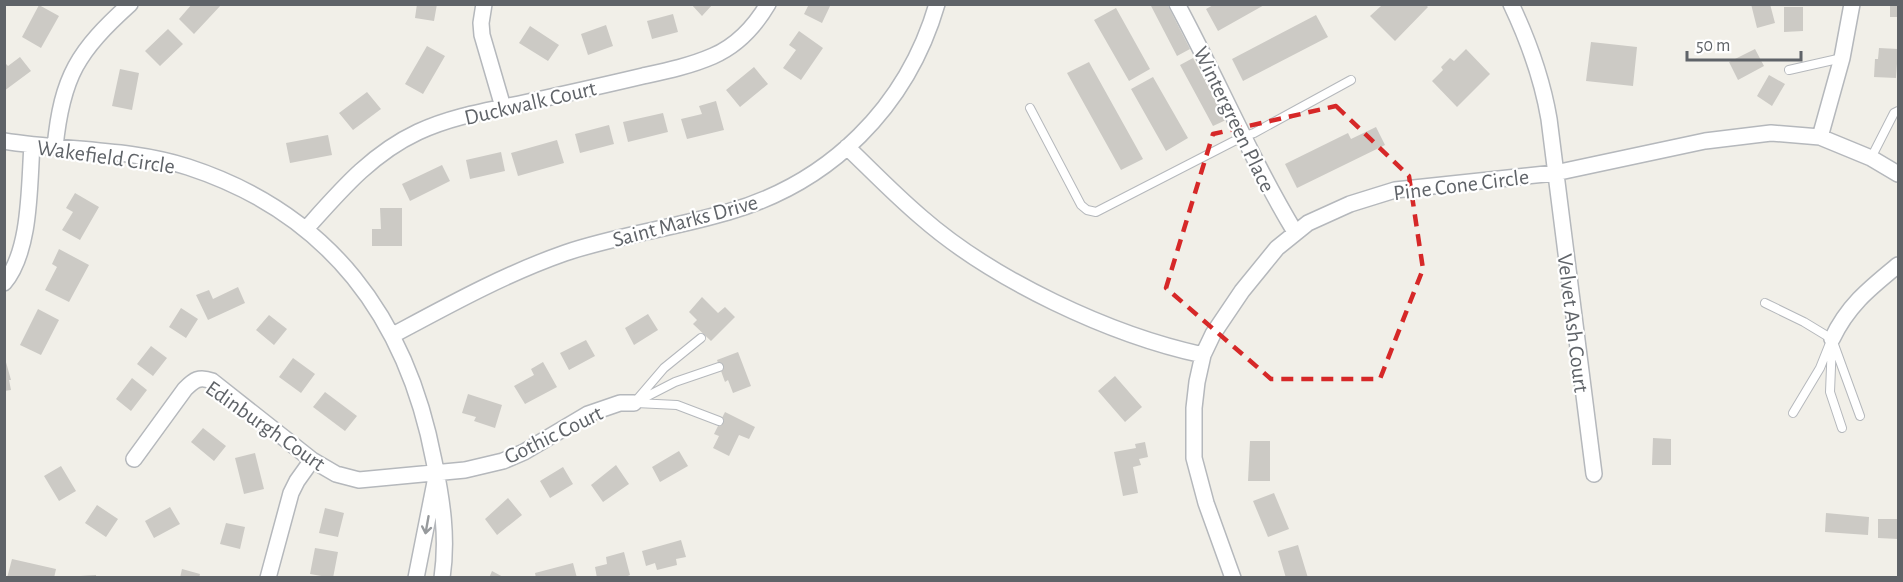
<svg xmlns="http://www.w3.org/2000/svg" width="1903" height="582" font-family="'Alegreya Sans',sans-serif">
  <rect width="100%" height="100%" fill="#f1efe8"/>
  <path fill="#cccac5" d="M192,4h30l-28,30 -15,-15z
    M417,4h20l-3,17 -19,-3z
    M691,4h22l-11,12z
    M809,4h22l-9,19 -18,-9z
    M1150,4h17l23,45 -13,7z
    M1215,4h51l-48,27 -12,-22z
    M1379,4h46l3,3 -33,34 -25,-25 11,-10z
    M1751,4h19l5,19 -18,5z
    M1890,4h8v13h-8z
    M39,5l20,11 -18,32 -19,-11z
    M1784,7h19v24l-19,1z
    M1116,8l34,61 -21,12 -35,-61z
    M673,14l5,18 -26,7 -5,-18z
    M1316,15l12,22 -85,44 -11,-22z
    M606,25l7,21 -25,9 -7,-21z
    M530,26l29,19 -11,16 -29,-18z
    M168,29l15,15 -23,22 -15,-15z
    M799,31l24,17 -22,32 -18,-12 13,-18 -7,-5z
    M1591,42l46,5 -4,39 -47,-5z
    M427,46l18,10 -22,38 -18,-10z
    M1879,48l19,1 -2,29 -22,-1 1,-18h3z
    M1466,49l24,25 -33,33 -25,-26 11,-11 -2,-3 9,-9 4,3z
    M1755,49l9,17 -26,14 -9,-18z
    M20,57l11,14 -27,20v-29l4,4z
    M1193,58l33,62 -13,6 -33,-61z
    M1089,62l54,97 -22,11 -54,-97z
    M754,67l14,17 -28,23 -14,-17z
    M120,69l19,4 -7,37 -20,-4z
    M1769,75l16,9 -13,22 -15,-10z
    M1153,77l35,61 -22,13 -35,-62z
    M367,92l14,17 -28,21 -14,-17z
    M716,101l8,29 -37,9 -6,-20 21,-5 -3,-8z
    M663,113l5,19 -40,10 -5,-20z
    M609,125l5,19 -34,9 -5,-19z
    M1376,127l9,18 -88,43 -12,-24 63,-31 3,6z
    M328,135l4,20 -42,8 -4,-20z
    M557,140l7,23 -46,13 -7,-23z
    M501,152l4,19 -35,8 -4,-19z
    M442,165l8,16 -40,20 -8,-17z
    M75,193l24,14 -19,33 -18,-10 11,-18 -7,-4z
    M380,208h22v38h-30v-17h9z
    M59,249l30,16 -20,37 -24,-12 12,-23 -5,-3z
    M238,287l7,16 -37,17 -12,-25 13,-5 4,9z
    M702,297l16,16 7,-6 10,10 -24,24 -18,-17 4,-4 -8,-8z
    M181,308l17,11 -12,19 -17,-11z
    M38,309l21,11 -18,35 -21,-10z
    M648,314l10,16 -24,15 -9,-17z
    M269,315l18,14 -13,16 -18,-15z
    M586,340l9,16 -26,14 -9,-17z
    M151,346l16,12 -14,18 -16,-12z
    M738,352l13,34 -18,7 -5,-13 -3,2 -8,-22z
    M4,355l7,25h-2l2,10 -7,1z
    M293,358l22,16 -14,19 -22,-16z
    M543,362l14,25 -32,17 -11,-18 20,-11 -3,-6z
    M1115,376l27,31 -17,15 -27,-31z
    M132,378l15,12 -16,21 -15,-12z
    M325,392l32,24 -12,15 -32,-24z
    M468,394l34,11 -7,23 -21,-7 2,-4 -14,-4z
    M725,412l30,15 -6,12 -10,-4 -10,21 -16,-8 6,-12 -5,-2z
    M203,428l23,18 -12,15 -23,-19z
    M1653,438l18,1v26h-19z
    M1250,441h20v40h-22z
    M1145,442l3,15 -9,2 2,6 -8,2 5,26 -15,3 -9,-44 22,-4 -1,-4z
    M679,451l9,15 -28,16 -8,-15z
    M255,453l9,36 -20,5 -9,-36z
    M616,465l13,19 -26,18 -12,-17z
    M61,466l15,25 -17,10 -15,-25z
    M563,467l10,17 -23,14 -10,-17z
    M1274,493l15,36 -21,8 -15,-36z
    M508,498l14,17 -25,20 -12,-16z
    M97,505l21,14 -12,18 -21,-14z
    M170,507l10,17 -26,14 -9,-17z
    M325,508l19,5 -6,24 -19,-4z
    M1826,513l43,4 -1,18 -43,-3z
    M1878,519h20v20l-20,-1z
    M226,523l19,4 -5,22 -20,-5z
    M681,540l5,17 -10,2 1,6 -20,5 -2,-7 -9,3 -4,-15z
    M1298,545l10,33h-22l-8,-27z
    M315,548l23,4 -5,26 -23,-4z
    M624,552l6,23 -7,3h-26l-2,-11 12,-3 -1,-7z
    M12,559l44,10 -2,9h-47z
    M573,563l4,15h-41l-1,-5z
    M182,569l18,5 -1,4h-19z
    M492,571l13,7h-16z
    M96,575v3h-16v-2z"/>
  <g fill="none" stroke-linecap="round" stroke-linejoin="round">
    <g stroke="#b5b8bc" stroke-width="10">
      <path id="service" d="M1789,70l53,-12
        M1030,108l51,97 6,5 9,2 146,-75 12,-4 97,-53
        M1871,158l23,-45 4,-2
        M1765,303l39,19 28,17 28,77
        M1832,342l-2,50 12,36
        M638,401l37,-19 44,-15
        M634,403l30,-35 37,-30
        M636,403l41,2 42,16
        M1793,413l27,-45 10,-25"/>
    </g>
    <g stroke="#b5b8bc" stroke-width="18">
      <path id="minor" d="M484,4l-3,19 1,12 21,72
        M1177,4c41,76 74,155 118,228
        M1511,4c18,38 31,74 38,115l45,355
        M1820,137l22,-79 10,-54
        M4,141c62,10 125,7 184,26 141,46 219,151 246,294 8,39 14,76 8,117
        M55,147c7,-71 23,-96 75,-143
        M847,147c25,24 48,48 74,70 72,63 189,118 282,138
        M306,229c34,-38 65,-75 112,-97 32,-15 67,-21 101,-28 41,-9 82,-18 124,-28 23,-5 47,-10 70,-20 23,-10 42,-30 55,-52
        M4,283c27,-32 25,-97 28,-138
        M393,335c56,-30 112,-61 172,-82 53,-18 109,-25 163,-41 102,-29 179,-105 209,-208
        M1832,339c16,-34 38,-51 66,-74
        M134,459l51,-70c9,-9 14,-13 27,-8l100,79 24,14 23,6 106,-10 38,-9 21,-9 64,-38 32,-11h14
        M268,578l23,-85 6,-12 15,-21
        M416,578l19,-96
        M1233,578l-27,-75 -12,-45v-50l3,-26 6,-27 10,-21 29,-43 35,-43 31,-25 42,-19 45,-14 160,-17 150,-32 66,-8 49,4 51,21 27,16"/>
    </g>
    <use href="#service" stroke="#fff" stroke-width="8"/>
    <use href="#minor" stroke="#fff" stroke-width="15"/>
  </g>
  <defs><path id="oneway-shaft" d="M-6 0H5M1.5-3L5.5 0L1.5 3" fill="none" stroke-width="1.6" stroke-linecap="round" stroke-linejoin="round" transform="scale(1.5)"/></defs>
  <use stroke="#979a9d" href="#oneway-shaft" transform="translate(427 525) rotate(100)"/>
  <path fill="none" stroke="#d62828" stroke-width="4.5" stroke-dasharray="12 8" stroke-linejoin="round" d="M1336,106l73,70 14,93 -43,110h-109l-105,-91 47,-154z"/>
  <g text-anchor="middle" stroke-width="4.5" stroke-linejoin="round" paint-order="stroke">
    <g font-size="22" fill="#5f6368" stroke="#fff">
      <text transform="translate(530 102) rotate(-13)" y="8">Duckwalk Court</text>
      <text transform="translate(1235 119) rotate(64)" y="8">Wintergreen Place</text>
      <text transform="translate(106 156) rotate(8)" y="8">Wakefield Circle</text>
      <text transform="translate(1461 184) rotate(-7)" y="8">Pine Cone Circle</text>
      <text transform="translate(685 220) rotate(-15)" y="8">Saint Marks Drive</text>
      <text transform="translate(1574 323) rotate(83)" y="8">Velvet Ash Court</text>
      <text transform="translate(266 425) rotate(35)" y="8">Edinburgh Court</text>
      <text transform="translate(553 434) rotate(-26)" y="8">Gothic Court</text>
    </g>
  </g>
  <rect width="1903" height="582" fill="none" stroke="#5f6368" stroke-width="12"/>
  <path d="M1687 51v9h114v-9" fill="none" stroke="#5f6368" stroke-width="3"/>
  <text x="1696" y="51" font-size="18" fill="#5f6368" stroke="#ffffff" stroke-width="4.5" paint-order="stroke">50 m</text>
</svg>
